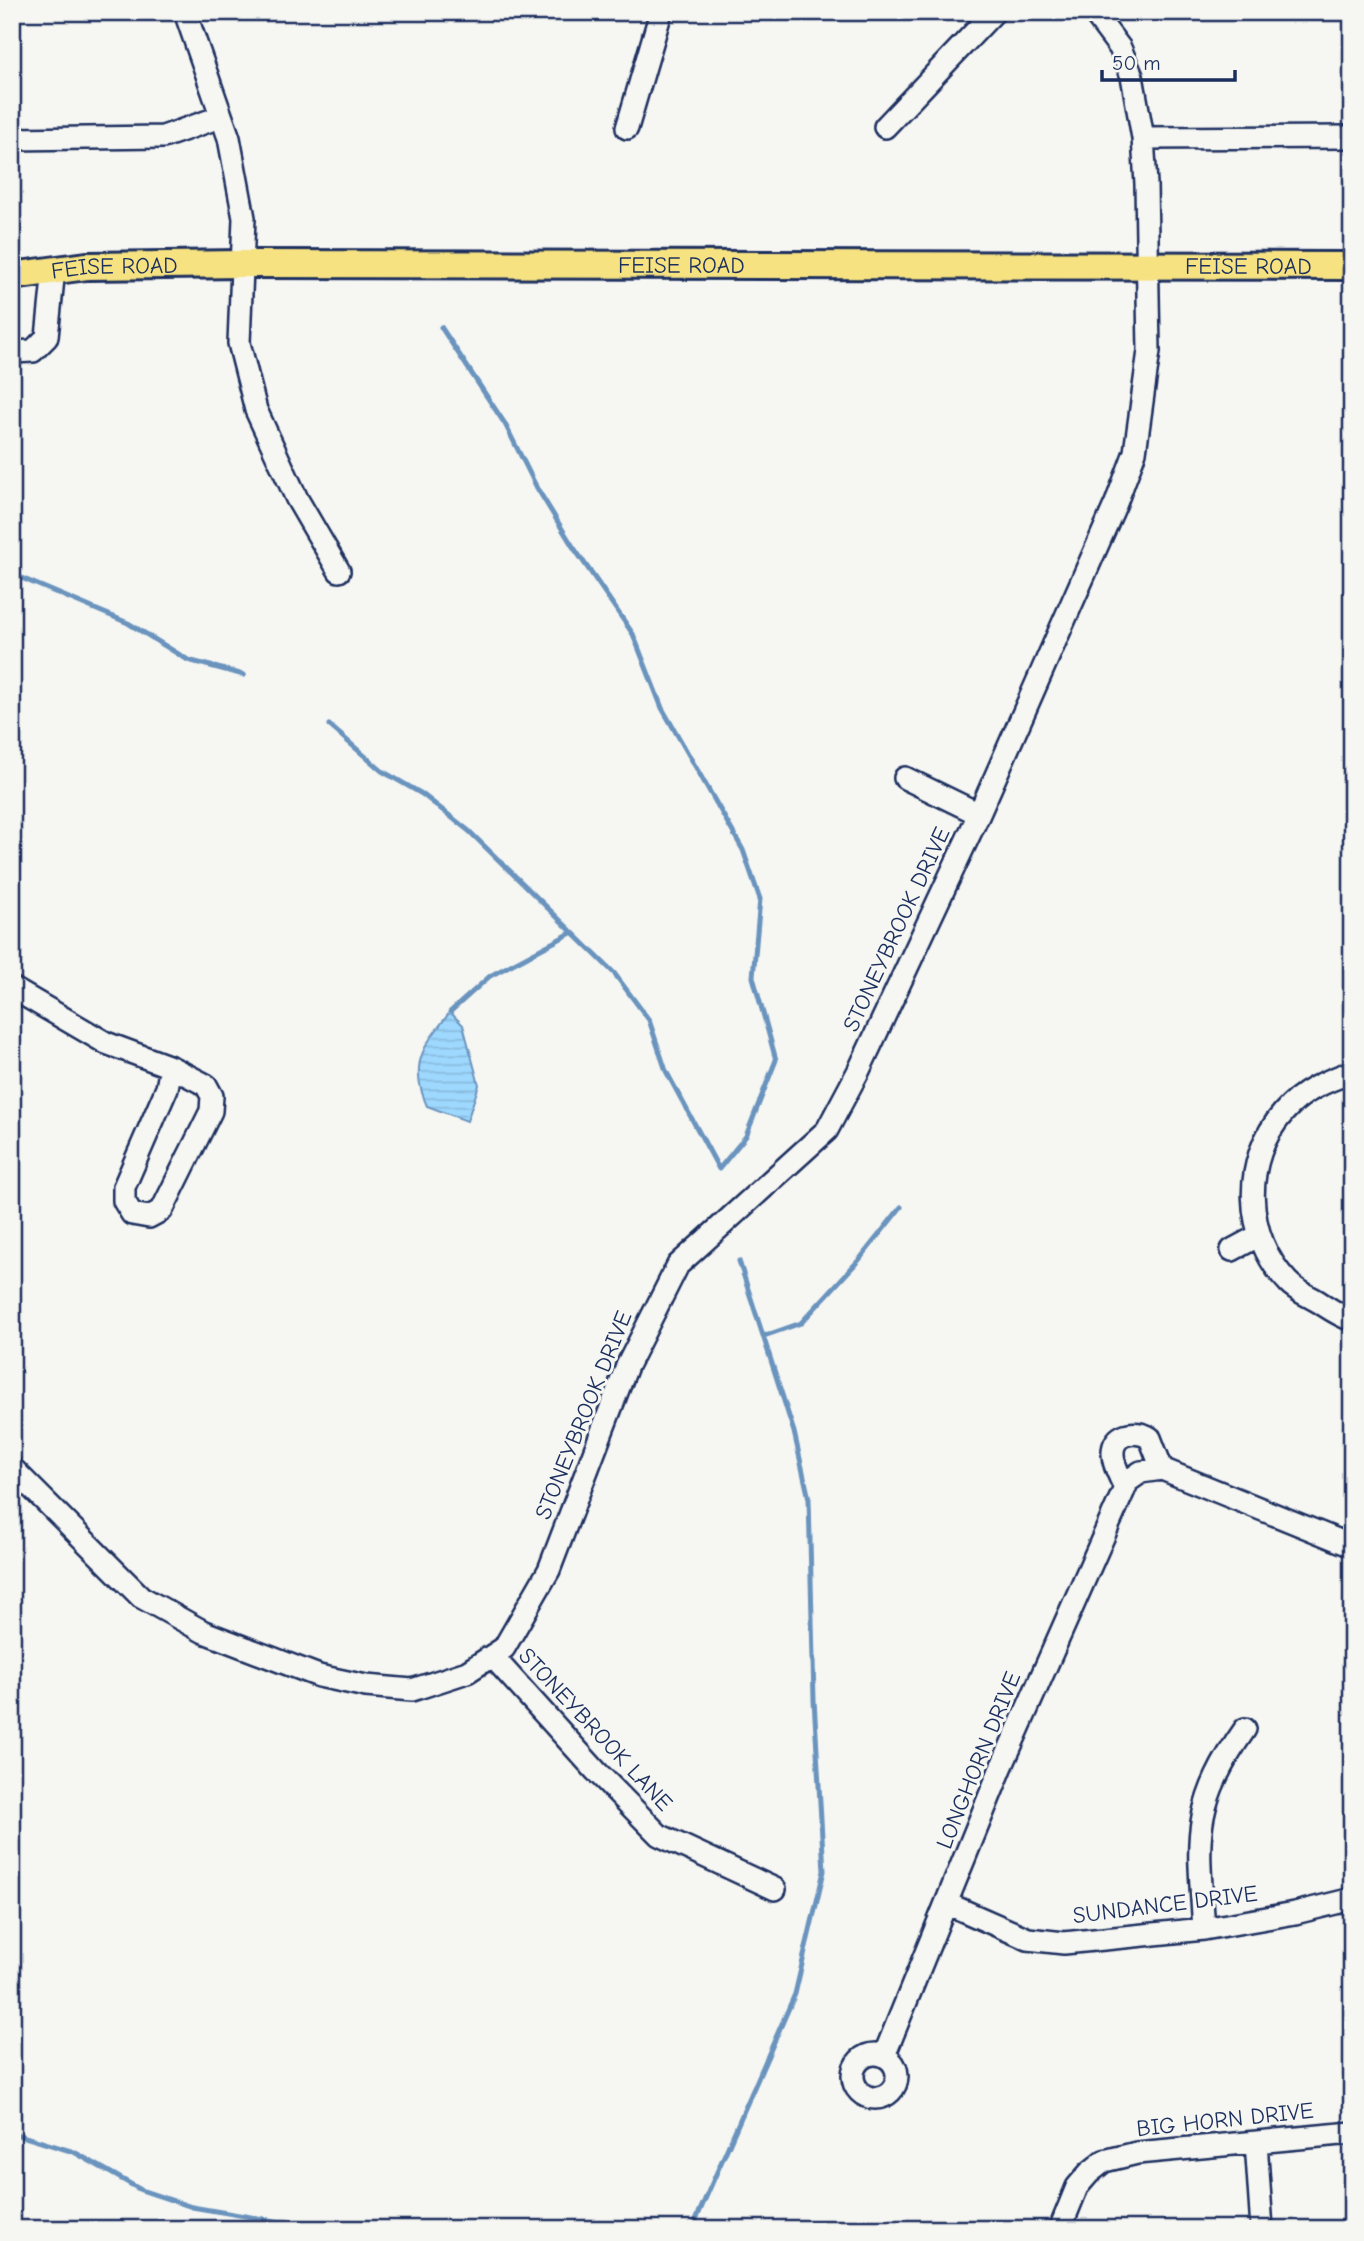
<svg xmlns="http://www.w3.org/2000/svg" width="1364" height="2241" font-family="'Comic Neue',sans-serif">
  <defs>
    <pattern id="water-rules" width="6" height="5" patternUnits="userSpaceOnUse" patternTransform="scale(1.75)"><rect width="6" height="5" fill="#9ed8fe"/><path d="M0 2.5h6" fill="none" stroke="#88badc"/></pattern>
  </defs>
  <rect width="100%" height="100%" fill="#f6f6f2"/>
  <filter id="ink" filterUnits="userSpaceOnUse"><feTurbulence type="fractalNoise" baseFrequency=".0143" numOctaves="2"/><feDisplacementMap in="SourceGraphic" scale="14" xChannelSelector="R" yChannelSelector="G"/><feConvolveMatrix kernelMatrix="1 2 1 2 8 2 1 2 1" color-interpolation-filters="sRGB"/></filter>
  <g filter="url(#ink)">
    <path fill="url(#water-rules)" stroke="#6a94be" stroke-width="2" d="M450,1012l13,13 16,60 -12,36 -40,-15c-19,-43 -3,-60 23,-94z"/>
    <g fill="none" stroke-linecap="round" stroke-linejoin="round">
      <path stroke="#6a94be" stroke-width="5" d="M12,574l116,49 60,37 56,15
        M329,725l53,46 40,23 47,37 145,142 35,47 17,51 53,98 27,-33 30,-76 -23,-83 7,-78 -17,-49 -81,-142 -29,-74 -61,-89 -35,-57 -32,-64 -64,-97
        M450,1012l40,-36 81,-43
        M764,1336l37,-13 58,-63 42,-53
        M12,2133l62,19 67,38 51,17 130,22
        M692,2229l103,-235 29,-123 -10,-171 -5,-201 -15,-67 -55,-171"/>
      <g stroke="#1b2f5e" stroke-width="26">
        <path id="minor" d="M185,12l44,126 15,80 -5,125 17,67 41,89 42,72
          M885,127l109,-115
          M627,128l34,-116
          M1143,138l209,-1
          M12,139l151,-2 57,-20
          M12,352l21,-1 14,-14 7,-68
          M905,778l74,36
          M12,988l94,55 65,24 35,18 6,11 -1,15 -49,99 -13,7 -17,-3 -8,-13v-14l43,-99 4,-21
          M1352,1072c-26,9 -50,19 -68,40 -43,48 -40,125 4,170 8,9 21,14 31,20 11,7 21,14 33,18
          M1232,1250l26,-14
          M12,1468l129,129 63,35 115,44 47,10 46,4 55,-18 37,-24 45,-78 78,-204 51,-101 149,-135 32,-60 120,-256 137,-311 19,-51 14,-101 -3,-167 -3,-46 -11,-62 -12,-28 -27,-36
          M1124,1486c-4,-10 -11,-21 -11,-32 -1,-21 22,-25 37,-16l12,31
          M494,1658l102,113 63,64 116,54
          M948,1904l80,35 36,4 140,-14 91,-16 57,-14
          M1204,1929c-6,-91 -14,-121 41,-200
          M853 2076a22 22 0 1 1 44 0a22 22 0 1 1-44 0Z
          M884,2056l117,-288 127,-287 13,-9 21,-3 190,77
          M1256,2142l6,87
          M1060,2229l17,-42 12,-14 15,-12 33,-8 215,-20"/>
      </g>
      <g stroke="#1b2f5e" stroke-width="32">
        <g id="major">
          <path id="s1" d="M12,276l75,-10 155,-2 1110,2"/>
        </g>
      </g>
      <use href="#minor" stroke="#f6f6f2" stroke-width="21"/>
      <use href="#major" stroke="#f6e281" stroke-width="26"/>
    </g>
  </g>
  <g text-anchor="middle" stroke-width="6" stroke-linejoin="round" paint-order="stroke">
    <g font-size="23" fill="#1b2f5e" stroke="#f6f6f2">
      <text dy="8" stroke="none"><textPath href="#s1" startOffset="670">FEISE ROAD</textPath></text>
      <text dy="8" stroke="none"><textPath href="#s1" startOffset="1237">FEISE ROAD</textPath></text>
      <text dy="8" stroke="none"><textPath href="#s1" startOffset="103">FEISE ROAD</textPath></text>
      <text transform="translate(896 929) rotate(-65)" y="8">STONEYBROOK DRIVE</text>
      <text transform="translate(583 1415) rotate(-68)" y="8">STONEYBROOK DRIVE</text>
      <text transform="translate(596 1729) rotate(47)" y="8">STONEYBROOK LANE</text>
      <text transform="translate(978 1760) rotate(-68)" y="8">LONGHORN DRIVE</text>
      <text transform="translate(1165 1904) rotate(-7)" y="8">SUNDANCE DRIVE</text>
      <text transform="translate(1225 2119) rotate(-6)" y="8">BIG HORN DRIVE</text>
    </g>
  </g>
  <rect width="1364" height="2241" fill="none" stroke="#f6f6f2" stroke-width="42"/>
  <rect x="21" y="21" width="1322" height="2199" fill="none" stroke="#1b2f5e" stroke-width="2.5" filter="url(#ink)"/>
  <path d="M1102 70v10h133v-10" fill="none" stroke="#1b2f5e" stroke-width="3.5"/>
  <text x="1112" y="70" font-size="21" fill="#1b2f5e" stroke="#f6f6f2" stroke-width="5" paint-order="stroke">50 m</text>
</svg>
